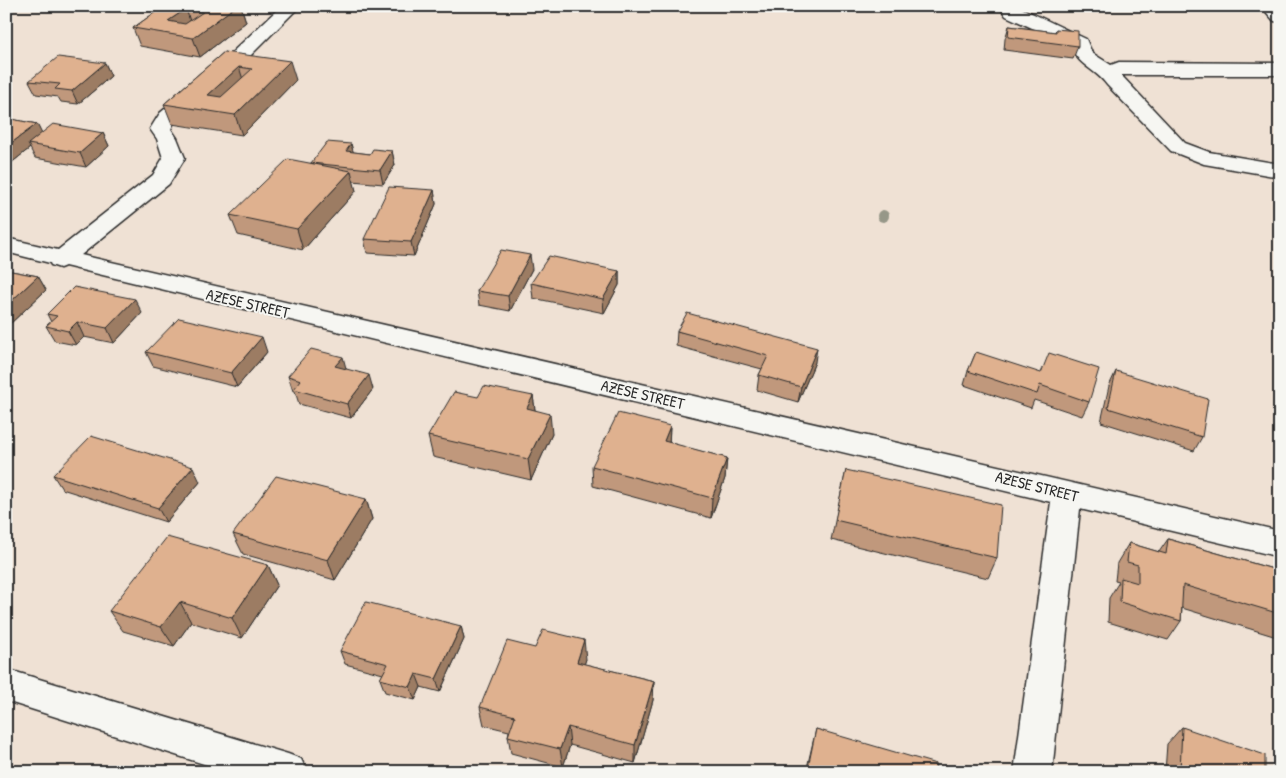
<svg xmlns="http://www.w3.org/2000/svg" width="1286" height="778" font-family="'Patrick Hand',sans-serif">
  <rect width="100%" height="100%" fill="#efe1d4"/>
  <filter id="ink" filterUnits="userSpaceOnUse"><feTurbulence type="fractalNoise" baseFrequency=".02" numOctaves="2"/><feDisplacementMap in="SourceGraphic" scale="10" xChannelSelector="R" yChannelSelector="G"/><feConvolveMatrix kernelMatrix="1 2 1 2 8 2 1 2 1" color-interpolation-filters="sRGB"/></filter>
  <g filter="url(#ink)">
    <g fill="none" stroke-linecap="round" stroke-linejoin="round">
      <g stroke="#2b2b2b" stroke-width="3">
        <path id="minor" d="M281,6h19l-62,62 -63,52 -4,9 6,9 8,20 -16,26 -88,71 1199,276v26l-200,-48 -28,263h-38l37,-270 -986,-236 -5,2 -9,-3 -1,-2 -44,-11v-14l52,12 95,-75 10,-17 -6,-19 -7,-10 10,-16 64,-53z
          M999,6h18l69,33 6,14 19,12 8,-3 161,1v12h-159l64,68 24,9 71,12v13l-76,-13 -33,-13 -64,-66c-11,-16 -29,-19 -36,-39l-65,-30z
          M1261,6h19v16l-6,-1z
          M6,669l282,85 13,5 6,13h-78l-223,-71z"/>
      </g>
      <use href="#minor" fill="#f6f6f2" fill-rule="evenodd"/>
    </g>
    <circle fill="#969788" cx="883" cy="216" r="6"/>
    <path fill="#c0987b" stroke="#2b2b2b" d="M164,6h77l5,16 -46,35 -60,-11 -7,-18z
      M1009,26l46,6 1,-3 22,17 -5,13 -69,-9 1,-11z
      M224,52l72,28 -54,55 -70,-11 -8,-20z
      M105,63l6,13 -33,28 -17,-2 -3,-5 -22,-3 -7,-13z
      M6,118l31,6 4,10 62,-1 6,13 -23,21 -51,-9 -5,-10 -20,16 -4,-1z
      M351,144l2,8 17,2 22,-3 3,14 -12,19 -30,-3 3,10 -53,59 -65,-15 -8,-20 81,-52z
      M434,190l2,14 -22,52 -47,-3 -3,-14z
      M532,269l-22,42 -31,-6 -2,-14z
      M6,270l32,6 8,14 -36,34h-4z
      M619,271v14l-15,28 -71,-15 -2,-15z
      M142,313l-28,30 -30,-6 -8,8 -21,-4 -9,-15 5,-4 -4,-8z
      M677,331l138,31 -17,40 -41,-12 2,-15 3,-6 -86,-23z
      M146,352h121l-30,35 -84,-21z
      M976,352l113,50 -7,14 -48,-16 -3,8 -67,-23 4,-14z
      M346,369l27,20 -22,29 -52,-14 -4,-13h-2l-5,-15z
      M1116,371l86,66 -8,14 -93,-29 8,-36z
      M533,396l2,14 17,24 -21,46 -98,-23 -5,-21 50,-39z
      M670,426l-1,17 58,15 -2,20 -14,40 -118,-32 -1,-20z
      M846,470l151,88 -9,20 -157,-38z
      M53,475l147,7 -34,40 -104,-33z
      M366,499l6,20 -37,61 -92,-26 -10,-20z
      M1168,539l112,32v67l-98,-30 -1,13 -13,19 -60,-18 1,-24 10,-16 -4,-1 2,-18 12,-20 30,9z
      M268,565l9,20 -35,53 -51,-16 -17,24 -51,-15 -14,-20z
      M461,626l3,13 -24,53 -19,-5 -6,13 -30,-8 -5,-13 3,-5 -38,-10 -5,-13z
      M535,648l51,11 -2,5 70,17 -1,19 -18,63 -65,-18 -7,22 -52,-14 -3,-17 1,-5 -25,-6 -4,-18z
      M1182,727l83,45h-100l2,-28z
      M816,729l119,43h-129z"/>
    <path fill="#9c7c64" stroke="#2b2b2b" d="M236,6h5l5,16 -46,35 -7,-19z
      M186,9l6,18 -24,-6z
      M290,61l6,19 -54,55 -7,-20z
      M105,63l6,13 -33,28 -6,-13z
      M239,67l6,19 -27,26 -10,-17z
      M37,124l7,14 -16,6 2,4 -20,16 -4,-7v-10z
      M103,133l6,13 -23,21 -6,-14z
      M351,144l4,14 -9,-7z
      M392,151l3,14 -12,19 -3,-14z
      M351,171l5,20 -53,59 -6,-21z
      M434,190l2,14 -22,52 -3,-14z
      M530,255l2,14 -22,42 -2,-15z
      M619,271v14l-15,28 -1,-14z
      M38,276l8,14 -36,34 -4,-6v-12z
      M135,299l7,14 -28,30 -7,-15z
      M77,322l7,15 -8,8 -8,-14z
      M262,337l5,15 -30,35 -6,-14z
      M817,348l-2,14 -17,40 3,-15z
      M343,357l4,15 -12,-6z
      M369,375l4,14 -22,29 -4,-14z
      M533,396l3,21 -9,-9z
      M550,414l2,20 -21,46 -3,-21z
      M670,426l-1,21 -5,-6z
      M727,458l-2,20 -14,40 1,-20z
      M193,467l7,15 -34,40 -8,-14z
      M366,499l6,20 -37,61 -7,-20z
      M268,565l9,20 -35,53 -10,-20z
      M180,602l11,20 -17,24 -13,-19z
      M461,626l3,13 -24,53 -4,-13z
      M584,640l2,19 -7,22 -2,-19z
      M416,674l5,13 -6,13 -5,-13z
      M654,681l-1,19 -18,63v-18z
      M568,727l2,18 -7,22 -3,-18z
      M10,765l7,7h-11v-2z"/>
    <path fill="#dfb18f" stroke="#2b2b2b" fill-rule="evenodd" d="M164,6h72l-43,32 -60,-10zM186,9l17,3 -18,12 -17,-3z
      M1009,26l47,6v-3l22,2v15l-70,-9z
      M224,52l66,9 -55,54 -71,-11zM239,67l13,2 -31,28 -13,-2z
      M58,57l47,6 -33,28 -17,-2 5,-5 -31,-3z
      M6,118l31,6 -31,23z
      M53,124l50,9 -23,20 -52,-9z
      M327,142l24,2 -5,7 24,3 3,-5 19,2 -12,19 -69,-7z
      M288,159l63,12 -54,58 -67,-14z
      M389,187l45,3 -23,52 -47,-3z
      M501,250l29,5 -22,41 -31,-5z
      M549,256l70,15 -16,28 -72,-16z
      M6,270l32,6 -32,30z
      M74,287l61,12 -28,29 -30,-6 -9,9 -22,-5 11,-10 -10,-2z
      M687,313l130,35 -16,39 -42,-12 9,-19 -91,-25z
      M179,318l83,19 -31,36 -85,-21z
      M311,349l32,8 -8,9 34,9 -22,29 -53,-15 7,-9 -13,-4z
      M976,352l65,21 8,-20 50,16 -10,33 -49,-17 -3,9 -69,-23z
      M1116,371l92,28 -6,38 -94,-29z
      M484,386l49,10 -6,12 23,6 -22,45 -100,-23 26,-44 24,5z
      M618,413l52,13 -6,15 63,17 -15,40 -120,-32z
      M91,436l102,31 -35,41 -105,-33z
      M846,470l155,35 -4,53 -162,-38z
      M276,476l90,23 -38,61 -95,-26z
      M167,537l101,28 -36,53 -52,-16 -19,25 -52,-16z
      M1168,539l112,32v43l-97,-29 -2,36 -61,-19 1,-24 17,5v-18l-11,-3 2,-19 37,11z
      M366,602l95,24 -25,53 -20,-5 -6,13 -30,-8 8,-15 -48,-13z
      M543,630l41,10 -7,22 77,19 -19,64 -67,-18 -8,22 -52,-13 7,-20 -35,-9 27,-66 28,7z
      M1182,727l83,28v17h-85z
      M816,729l120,35 -1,8h-128z
      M6,764l4,1 -4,5z"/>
  </g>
  <g text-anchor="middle" stroke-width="4" stroke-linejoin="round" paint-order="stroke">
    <g font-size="16" fill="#2b2b2b" stroke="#f6f6f2">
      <text transform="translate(248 303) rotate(13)" y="6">AZESE STREET</text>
      <text transform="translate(643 394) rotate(13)" y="6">AZESE STREET</text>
      <text transform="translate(1037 486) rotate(14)" y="6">AZESE STREET</text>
    </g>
  </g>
  <rect width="1286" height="778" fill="none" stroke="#f6f6f2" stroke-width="25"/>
  <rect x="12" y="12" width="1261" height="753" fill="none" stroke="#2b2b2b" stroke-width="2" filter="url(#ink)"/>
</svg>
